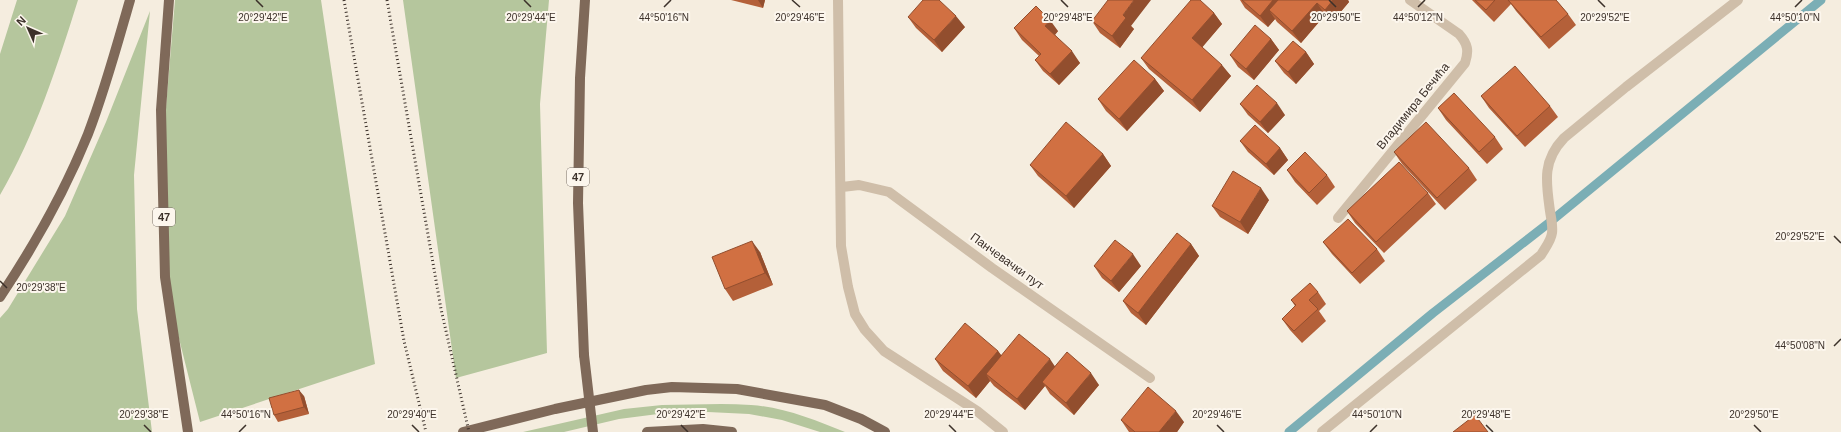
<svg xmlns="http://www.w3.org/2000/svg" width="1841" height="432" font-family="Arial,sans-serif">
  <rect width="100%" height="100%" fill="#f5eddf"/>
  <path fill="#b5c69d" d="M17,0h61c-21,67 -43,135 -78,195v-141z
    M175,0h146l54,364 -175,58 -35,-139 -1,-152z
    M403,0h146l-9,104 7,249 -91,25z
    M150,11l-16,164 3,134 15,123h-152v-114l8,-9 57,-93 41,-94z
    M662,405c29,0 59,-2 89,0 32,2 64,15 94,27h-25l-38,-12 -33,-6 -41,-2 -50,2 -39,5 -55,13h-41l101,-23z"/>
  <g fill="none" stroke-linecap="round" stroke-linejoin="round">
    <path stroke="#7baeb5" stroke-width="9" d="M1289,432l144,-119 117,-91 271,-222"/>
    <path stroke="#cfbea9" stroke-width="10" d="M838,0l3,246 7,41 7,27 10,16 19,21 93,60 26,21
      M842,187l17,-2 30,7 103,76 158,110
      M1338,218l127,-155c4,-12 3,-19 -6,-29l-49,-34
      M1322,432l219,-177c4,-7 10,-14 11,-22 1,-7 -1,-15 -2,-22 -4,-29 -8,-50 14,-73l62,-51 112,-87"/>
    <path stroke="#7f6959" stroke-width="10" d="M169,0l-8,110 4,167 23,155
      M0,297c34,-51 65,-106 88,-163 17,-44 29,-89 42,-134
      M584,355l-6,-152 2,-125 5,-78
      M463,432l92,-23 91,-19 26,-3 65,2 88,16 36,14 24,13
      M647,432l56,-3 29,3"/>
    <path stroke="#3c312a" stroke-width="3" stroke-dasharray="1 3" stroke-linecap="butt" d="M344,0l60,341 22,91
      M387,0l54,309 28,123"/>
    <path stroke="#7f6959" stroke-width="10" d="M584,355l9,77"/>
  </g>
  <path fill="#b46039" d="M731,0h34l-2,8z
    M1240,0h108l1,2 -16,19 -8,-6 -24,28 -24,-21 -2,-3 -7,8 -23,-19z
    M1472,0h84l12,14 8,11 -27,24 -33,-38 -5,-7 -17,18z
    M1214,13l8,11 -20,23 29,29 -31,36 -51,-43 -8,-11z
    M908,17l57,10 -23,25 -26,-24z
    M1092,21l39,5 3,3 -14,19 -20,-15z
    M1014,28l44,3 -3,4 25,28 -21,22 -16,-14 -8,-11 4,-4 -17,-16z
    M1271,39l8,11 -25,30 -16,-13 -8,-12z
    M1306,52l8,12 -18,20 -12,-11 -9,-12z
    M1155,79l9,12 -37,40 -21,-20 -8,-12z
    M1481,96l69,10 8,11 -33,30 -36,-39z
    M1240,104l45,11 -17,18 -20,-18z
    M1438,108l57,29 8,12 -16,15 -41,-44z
    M1240,141l40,7 8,12 -14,15 -26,-23z
    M1394,152l75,16 8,12 -32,30 -43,-46z
    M1103,154l8,12 -37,42 -36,-32 -8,-11z
    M1287,170l40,5 8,12 -18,18 -22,-23z
    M1428,193l8,11 -52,49 -29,-30 -8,-12z
    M1269,200l-21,34 -28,-17 -8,-11z
    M1323,242l54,7 8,12 -25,23 -28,-30z
    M1191,244l8,12 -53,69 -15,-12 -8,-12z
    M760,252l13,33 -40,16 -8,-12z
    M1094,266h47l-22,26 -17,-14z
    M1318,292l8,12 -7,7 7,10 -24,22 -12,-13 -8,-11 13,-13 -4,-6z
    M998,351l3,4 54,11 44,19 -25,30 -24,-21 -5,-8 -20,24 -31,-24 -4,-5 -14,17 -33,-27 -8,-12z
    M304,396l5,18 -31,8 -4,-7z
    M1121,420l63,2 -7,10h-48z"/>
  <path fill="#924e2e" d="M758,0h7l-2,8z
    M1134,0h17l-20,26 3,3 -14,19 -8,-12 11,-21z
    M1273,0h18l-22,10 6,9 -7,8 -8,-11z
    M1333,0h15l1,2 -16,19 -8,-11z
    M1317,3l8,12 -24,28 -9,-12z
    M1214,13l8,11 -22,26 -8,-12z
    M956,16l9,11 -23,25 -8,-12z
    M1050,20l8,11 -5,6 -8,-11z
    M1271,39l8,11 -25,30 -8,-11z
    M1072,51l8,12 -21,22 -9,-11z
    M1306,52l8,12 -18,20 -8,-12z
    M1222,65l9,11 -31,36 -8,-12z
    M1155,79l9,12 -37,40 -8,-12z
    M1277,103l8,12 -17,18 -8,-11z
    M1280,148l8,12 -14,15 -8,-11z
    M1103,154l8,12 -37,42 -8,-12z
    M1261,188l8,12 -21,34 -8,-12z
    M752,241l8,11 13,33 -8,-12z
    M1191,244l8,12 -53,69 -8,-12z
    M1133,254l8,12 -22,26 -8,-11z
    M998,351l8,11 -20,12 4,7 -14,17 -8,-12z
    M1050,359l8,12 -16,11 3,4 -20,24 -8,-11z
    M1091,373l8,12 -25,30 -8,-12z
    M299,390l5,6 5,18 -5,-7z
    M1176,411l8,11 -7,10h-18z"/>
  <path fill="#d17042" stroke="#924e2e" d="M923,0h16l17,16 -22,24 -26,-23z
    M1108,0h26l-11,15 3,3 -14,18 -20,-15z
    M1191,0h9l14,13 -22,25 30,27 -30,35 -51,-42z
    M1242,0h31l-13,16z
    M1278,0h55l-8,10 -8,-7 -25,28 -23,-21z
    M1475,0h20l-9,10z
    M1508,0h48l12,14 -27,23z
    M1036,6l14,14 -5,6 27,25 -22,23 -15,-14 6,-6 -27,-26z
    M1255,25l16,14 -25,30 -16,-14z
    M1293,41l13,11 -18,20 -13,-11z
    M1134,60l21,19 -36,40 -21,-20z
    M1515,66l35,40 -33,30 -36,-40z
    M1257,85l20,18 -17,19 -20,-18z
    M1454,93l41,44 -16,15 -41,-44z
    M1066,122l37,32 -37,42 -36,-31z
    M1426,122l43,46 -32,30 -43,-46z
    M1255,125l25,23 -14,16 -26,-23z
    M1305,152l22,23 -18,18 -22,-23z
    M1399,162l29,31 -52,49 -29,-31z
    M1233,171l28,17 -21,34 -28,-16z
    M1348,219l29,30 -25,24 -29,-31z
    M1177,233l14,11 -53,69 -15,-12z
    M1115,240l18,14 -22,27 -17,-15z
    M752,241l13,32 -40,16 -13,-32z
    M1310,283l8,9 -9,8 9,9 -24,22 -12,-12 14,-14 -5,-5z
    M965,323l33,28 -30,35 -33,-27z
    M1019,334l31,25 -33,40 -31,-25z
    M1067,352l24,21 -25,30 -24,-21z
    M1148,387l28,24 -17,21h-24l-14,-12z
    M299,390l5,17 -30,8 -5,-17z
    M1475,415l13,17h-35z"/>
  <path fill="none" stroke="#3c312a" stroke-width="1.5" d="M256,0l7,7M524,0l7,7M792,0l8,7M1061,0l7,7M1329,0l7,7M1598,0l7,7M664,7l7,-7M1418,7l7,-7M1795,7l7,-7M1834,236l7,7M0,281l7,7M1834,346l7,-7M144,425l7,7M412,425l7,7M681,425l7,7M949,425l7,7M1217,425l7,7M1486,425l7,7M1754,425l7,7M239,432l7,-7M1370,432l7,-7"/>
  <g text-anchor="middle" stroke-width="4" stroke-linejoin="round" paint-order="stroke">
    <g fill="#fcf6ed" stroke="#766c64" stroke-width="1">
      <rect x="567" y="168" width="22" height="18" rx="3"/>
      <rect x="153" y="208" width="22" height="18" rx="3"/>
    </g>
    <g font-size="11" font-weight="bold" fill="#3c312a">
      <text x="578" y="181">47</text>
      <text x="164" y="221">47</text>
    </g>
    <g font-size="12" fill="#3c312a" stroke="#fcf6ed">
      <text transform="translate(1413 106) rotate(-51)" y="4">Владимира Бечића</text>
      <text transform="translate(1007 261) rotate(36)" y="4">Панчевачки пут</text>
    </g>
  </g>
  <g font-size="10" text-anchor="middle" fill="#3c312a" stroke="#fcf6ed" stroke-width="4" stroke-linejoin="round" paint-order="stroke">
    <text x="1605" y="21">20°29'52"E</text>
    <text x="263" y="21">20°29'42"E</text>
    <text x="531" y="21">20°29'44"E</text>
    <text x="664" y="21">44°50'16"N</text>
    <text x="800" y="21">20°29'46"E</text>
    <text x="1068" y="21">20°29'48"E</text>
    <text x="1336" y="21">20°29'50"E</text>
    <text x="1418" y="21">44°50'12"N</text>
    <text x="1795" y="21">44°50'10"N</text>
    <text x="1800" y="240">20°29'52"E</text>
    <text x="41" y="291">20°29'38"E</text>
    <text x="1800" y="349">44°50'08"N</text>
    <text x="144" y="418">20°29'38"E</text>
    <text x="246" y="418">44°50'16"N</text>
    <text x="412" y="418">20°29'40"E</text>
    <text x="681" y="418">20°29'42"E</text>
    <text x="949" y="418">20°29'44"E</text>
    <text x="1217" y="418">20°29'46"E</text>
    <text x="1377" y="418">44°50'10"N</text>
    <text x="1486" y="418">20°29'48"E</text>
    <text x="1754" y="418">20°29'50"E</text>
  </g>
  <g transform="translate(28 28) rotate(315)" stroke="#fcf6ed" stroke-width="3" paint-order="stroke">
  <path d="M0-3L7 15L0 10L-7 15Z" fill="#3c312a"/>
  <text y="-6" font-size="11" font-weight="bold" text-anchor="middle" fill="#3c312a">N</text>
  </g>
</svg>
